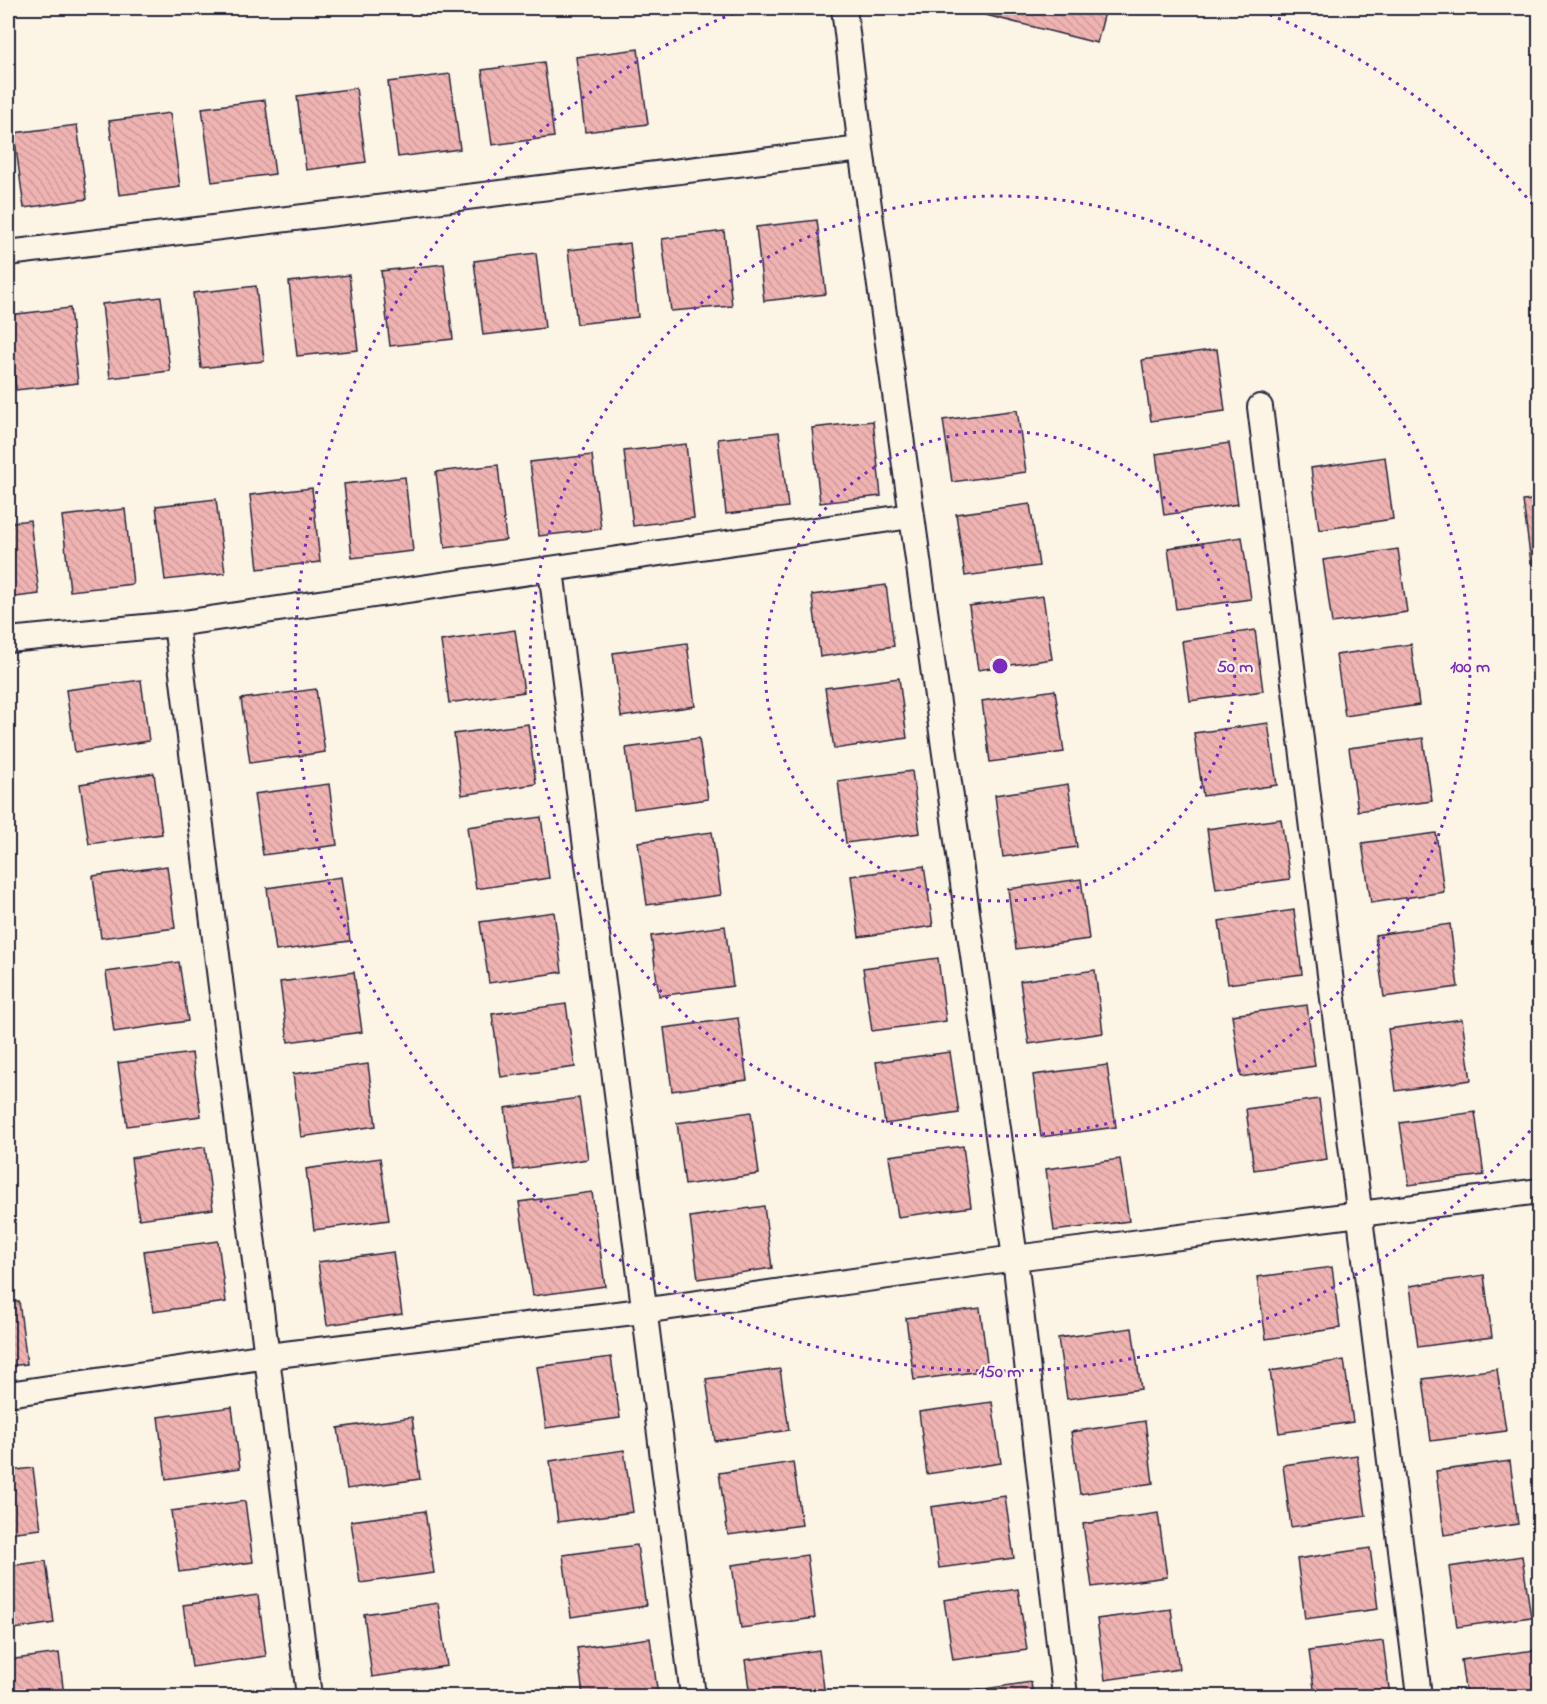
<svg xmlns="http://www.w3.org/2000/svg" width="1547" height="1704" font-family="'Indie Flower',sans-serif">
  <defs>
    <pattern id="building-back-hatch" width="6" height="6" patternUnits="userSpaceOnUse" patternTransform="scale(1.5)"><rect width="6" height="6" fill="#efb3b2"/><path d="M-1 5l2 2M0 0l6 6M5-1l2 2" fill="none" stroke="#cd9a9a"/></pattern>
  </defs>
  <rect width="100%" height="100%" fill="#fcf5e5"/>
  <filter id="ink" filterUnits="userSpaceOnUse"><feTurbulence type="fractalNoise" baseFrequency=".0167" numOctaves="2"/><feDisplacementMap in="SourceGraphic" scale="12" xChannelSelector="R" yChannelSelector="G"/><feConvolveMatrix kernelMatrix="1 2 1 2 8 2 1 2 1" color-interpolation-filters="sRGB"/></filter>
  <g filter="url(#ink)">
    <path fill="url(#building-back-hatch)" stroke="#22223b" stroke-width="1.5" d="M958,8h148l-9,35z
      M638,49l10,75 -63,8 -9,-75z
      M544,62l10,75 -62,8 -10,-75z
      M450,74l10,75 -62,8 -10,-75z
      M356,88l10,74 -60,8 -9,-74z
      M265,100l10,74 -63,8 -10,-74z
      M170,113l10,74 -61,8 -10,-74z
      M77,125l10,74 -63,9 -10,-75z
      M817,220l9,74 -62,7 -8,-74z
      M724,231l8,75 -61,5 -9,-72z
      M630,243l8,74 -61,7 -9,-74z
      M536,253l9,75 -62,7 -9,-74z
      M444,264l9,75 -63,7 -9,-75z
      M349,275l9,75 -61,6 -8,-74z
      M256,286l8,75 -63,7 -8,-75z
      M161,297l9,74 -60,7 -8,-74z
      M70,308l8,75 -62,7 -8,-75z
      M1217,349l8,62 -74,10 -9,-61z
      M1017,410l9,62 -74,10 -9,-62z
      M873,421l8,75 -61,7 -8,-75z
      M779,432l9,75 -62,7 -8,-75z
      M1229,443l9,61 -74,11 -8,-61z
      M686,444l8,74 -61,8 -9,-75z
      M592,455l9,74 -62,7 -9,-74z
      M1385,457l8,62 -74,11 -8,-62z
      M498,465l8,75 -61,8 -9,-76z
      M405,477l8,74 -61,7 -8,-74z
      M312,488l8,74 -62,7 -8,-74z
      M216,499l9,74 -60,7 -9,-74z
      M1540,499v63l-9,1 -8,-62z
      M1030,504l9,62 -74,10 -9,-62z
      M125,509l8,75 -63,7 -8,-75z
      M30,520l9,74 -31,4v-75z
      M1242,537l9,62 -75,10 -8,-61z
      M1398,549l9,63 -75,11 -9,-63z
      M886,585l8,61 -74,11 -8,-62z
      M1043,596l9,63 -74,11 -9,-64z
      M515,630l9,62 -75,11 -8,-62z
      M1255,630l8,61 -73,10 -8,-60z
      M687,643l8,63 -74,11 -8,-64z
      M1411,644l8,61 -74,11 -9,-61z
      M899,678l8,60 -73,11 -9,-61z
      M141,680l8,61 -74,11 -9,-62z
      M316,689l9,63 -75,11 -9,-64z
      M1055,690l9,62 -74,10 -8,-61z
      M1268,723l9,62 -74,11 -9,-63z
      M528,724l8,60 -74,11 -8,-61z
      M699,738l9,61 -74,10 -8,-61z
      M1423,738l9,63 -74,10 -9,-63z
      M912,771l8,62 -74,10 -8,-62z
      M154,773l8,61 -73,10 -9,-60z
      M329,784l8,61 -74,10 -9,-61z
      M1068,784l9,63 -74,10 -8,-62z
      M541,817l8,61 -73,11 -9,-62z
      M1281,819l9,60 -74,10 -9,-60z
      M712,832l9,63 -74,10 -9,-63z
      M1436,833l8,59 -73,11 -9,-60z
      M167,866l8,62 -74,10 -8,-62z
      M924,866l9,60 -74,11 -8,-61z
      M341,877l9,64 -74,10 -9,-63z
      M1081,879l8,60 -73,10 -8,-60z
      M1294,910l8,64 -74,10 -9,-63z
      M554,912l8,60 -73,11 -9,-61z
      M1450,924l8,63 -74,10 -9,-62z
      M725,926l8,60 -74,10 -8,-60z
      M938,958l8,63 -74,10 -9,-63z
      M179,962l9,59 -74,11 -8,-60z
      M1095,970l8,63 -74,11 -9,-63z
      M354,972l8,60 -74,10 -8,-60z
      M566,1004l9,63 -74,10 -9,-63z
      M1307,1005l8,61 -74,11 -9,-62z
      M738,1018l9,62 -75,11 -8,-63z
      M1462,1019l9,61 -75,11 -8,-62z
      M950,1052l9,61 -74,11 -9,-62z
      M192,1053l9,63 -74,10 -9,-63z
      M368,1064l8,62 -75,11 -8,-63z
      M1107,1065l9,62 -75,10 -8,-62z
      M579,1098l9,61 -74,11 -9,-62z
      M1319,1099l8,60 -73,11 -8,-61z
      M751,1112l8,62 -74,11 -8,-62z
      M1475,1112l9,63 -75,10 -9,-62z
      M963,1146l8,61 -73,10 -9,-61z
      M205,1147l8,62 -74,10 -8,-61z
      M380,1158l9,62 -75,10 -8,-61z
      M1120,1159l9,62 -75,10 -8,-62z
      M592,1192l13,94 -72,10 -14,-94z
      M764,1206l8,62 -74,11 -8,-62z
      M8,1218l6,51 -6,1z
      M218,1241l8,61 -73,10 -9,-61z
      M393,1252l9,62 -75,11 -9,-63z
      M1332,1267l8,61 -74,11 -9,-62z
      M1484,1275l8,62 -74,10 -8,-61z
      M19,1301l8,63 -19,2v-63z
      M980,1308l8,62 -74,10 -8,-62z
      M1132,1328l9,61 -74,10 -9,-61z
      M611,1357l9,61 -74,10 -9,-61z
      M1344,1360l9,62 -74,11 -9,-62z
      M780,1369l9,61 -74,11 -9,-62z
      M1497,1369l9,62 -75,10 -8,-62z
      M992,1402l9,61 -74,11 -8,-62z
      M232,1407l8,61 -74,11 -8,-62z
      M412,1417l8,62 -73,10 -9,-61z
      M1145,1421l8,62 -73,11 -9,-62z
      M624,1450l9,62 -75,10 -8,-61z
      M1357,1455l9,61 -75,11 -8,-62z
      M1510,1461l8,63 -74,11 -8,-64z
      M793,1462l9,63 -74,10 -9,-62z
      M33,1468l8,61 -33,4v-62z
      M1005,1496l9,62 -75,10 -8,-61z
      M245,1501l8,61 -74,10 -8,-61z
      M425,1511l9,62 -74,10 -9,-62z
      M1158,1513l9,64 -75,10 -9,-63z
      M637,1545l9,61 -75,11 -8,-62z
      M1370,1548l8,61 -73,10 -8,-60z
      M807,1555l8,63 -74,10 -9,-63z
      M1522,1556l9,61 -74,10 -8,-60z
      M46,1561l8,62 -46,7v-64z
      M1018,1589l9,61 -74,10 -9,-60z
      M258,1595l8,61 -74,11 -9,-62z
      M438,1603l9,63 -75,11 -8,-63z
      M1171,1609l8,60 -74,11 -8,-61z
      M650,1638l8,58h-75l-6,-48z
      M1383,1641l7,55h-75l-6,-45z
      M819,1650l6,46h-75l-5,-36z
      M1535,1650l5,46h-74l-5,-36z
      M59,1653l5,43h-56v-36z
      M1031,1682l2,14h-75l-1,-3z
      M271,1688l1,8h-63z"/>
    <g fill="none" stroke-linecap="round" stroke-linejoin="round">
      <g stroke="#22223b" stroke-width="28">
        <path id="minor" d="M844,8l17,141 154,1109 50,438
          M8,253l853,-104
          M1260,407l159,1289
          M551,570l142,1126
          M176,624l133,1072
          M8,640l168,-16 735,-108
          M8,1394l260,-38 374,-45 373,-53 525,-67"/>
      </g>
      <use href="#minor" stroke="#fcf5e5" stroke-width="24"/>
    </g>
  </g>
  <g fill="none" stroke="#7b2cbf" stroke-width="3" stroke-dasharray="3 6">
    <circle cx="1000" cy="666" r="235"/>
    <circle cx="1000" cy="666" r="470"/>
    <path d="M1536 1124A705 705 0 1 1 747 8M1253 8A705 705 0 0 1 1536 208"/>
  </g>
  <circle cx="1000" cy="666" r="9" fill="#7b2cbf" stroke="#fcf5e5" stroke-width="3"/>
  <g font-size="18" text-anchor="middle" font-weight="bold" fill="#7b2cbf" stroke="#fcf5e5" stroke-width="4.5" stroke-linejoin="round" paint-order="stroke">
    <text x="1235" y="672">50 m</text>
    <text x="1470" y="672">100 m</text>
    <text x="1000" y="1377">150 m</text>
  </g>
  <rect width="1547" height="1704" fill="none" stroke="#fcf5e5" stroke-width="30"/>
  <rect x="15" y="15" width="1517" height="1674" fill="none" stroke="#22223b" stroke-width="2" filter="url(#ink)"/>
</svg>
